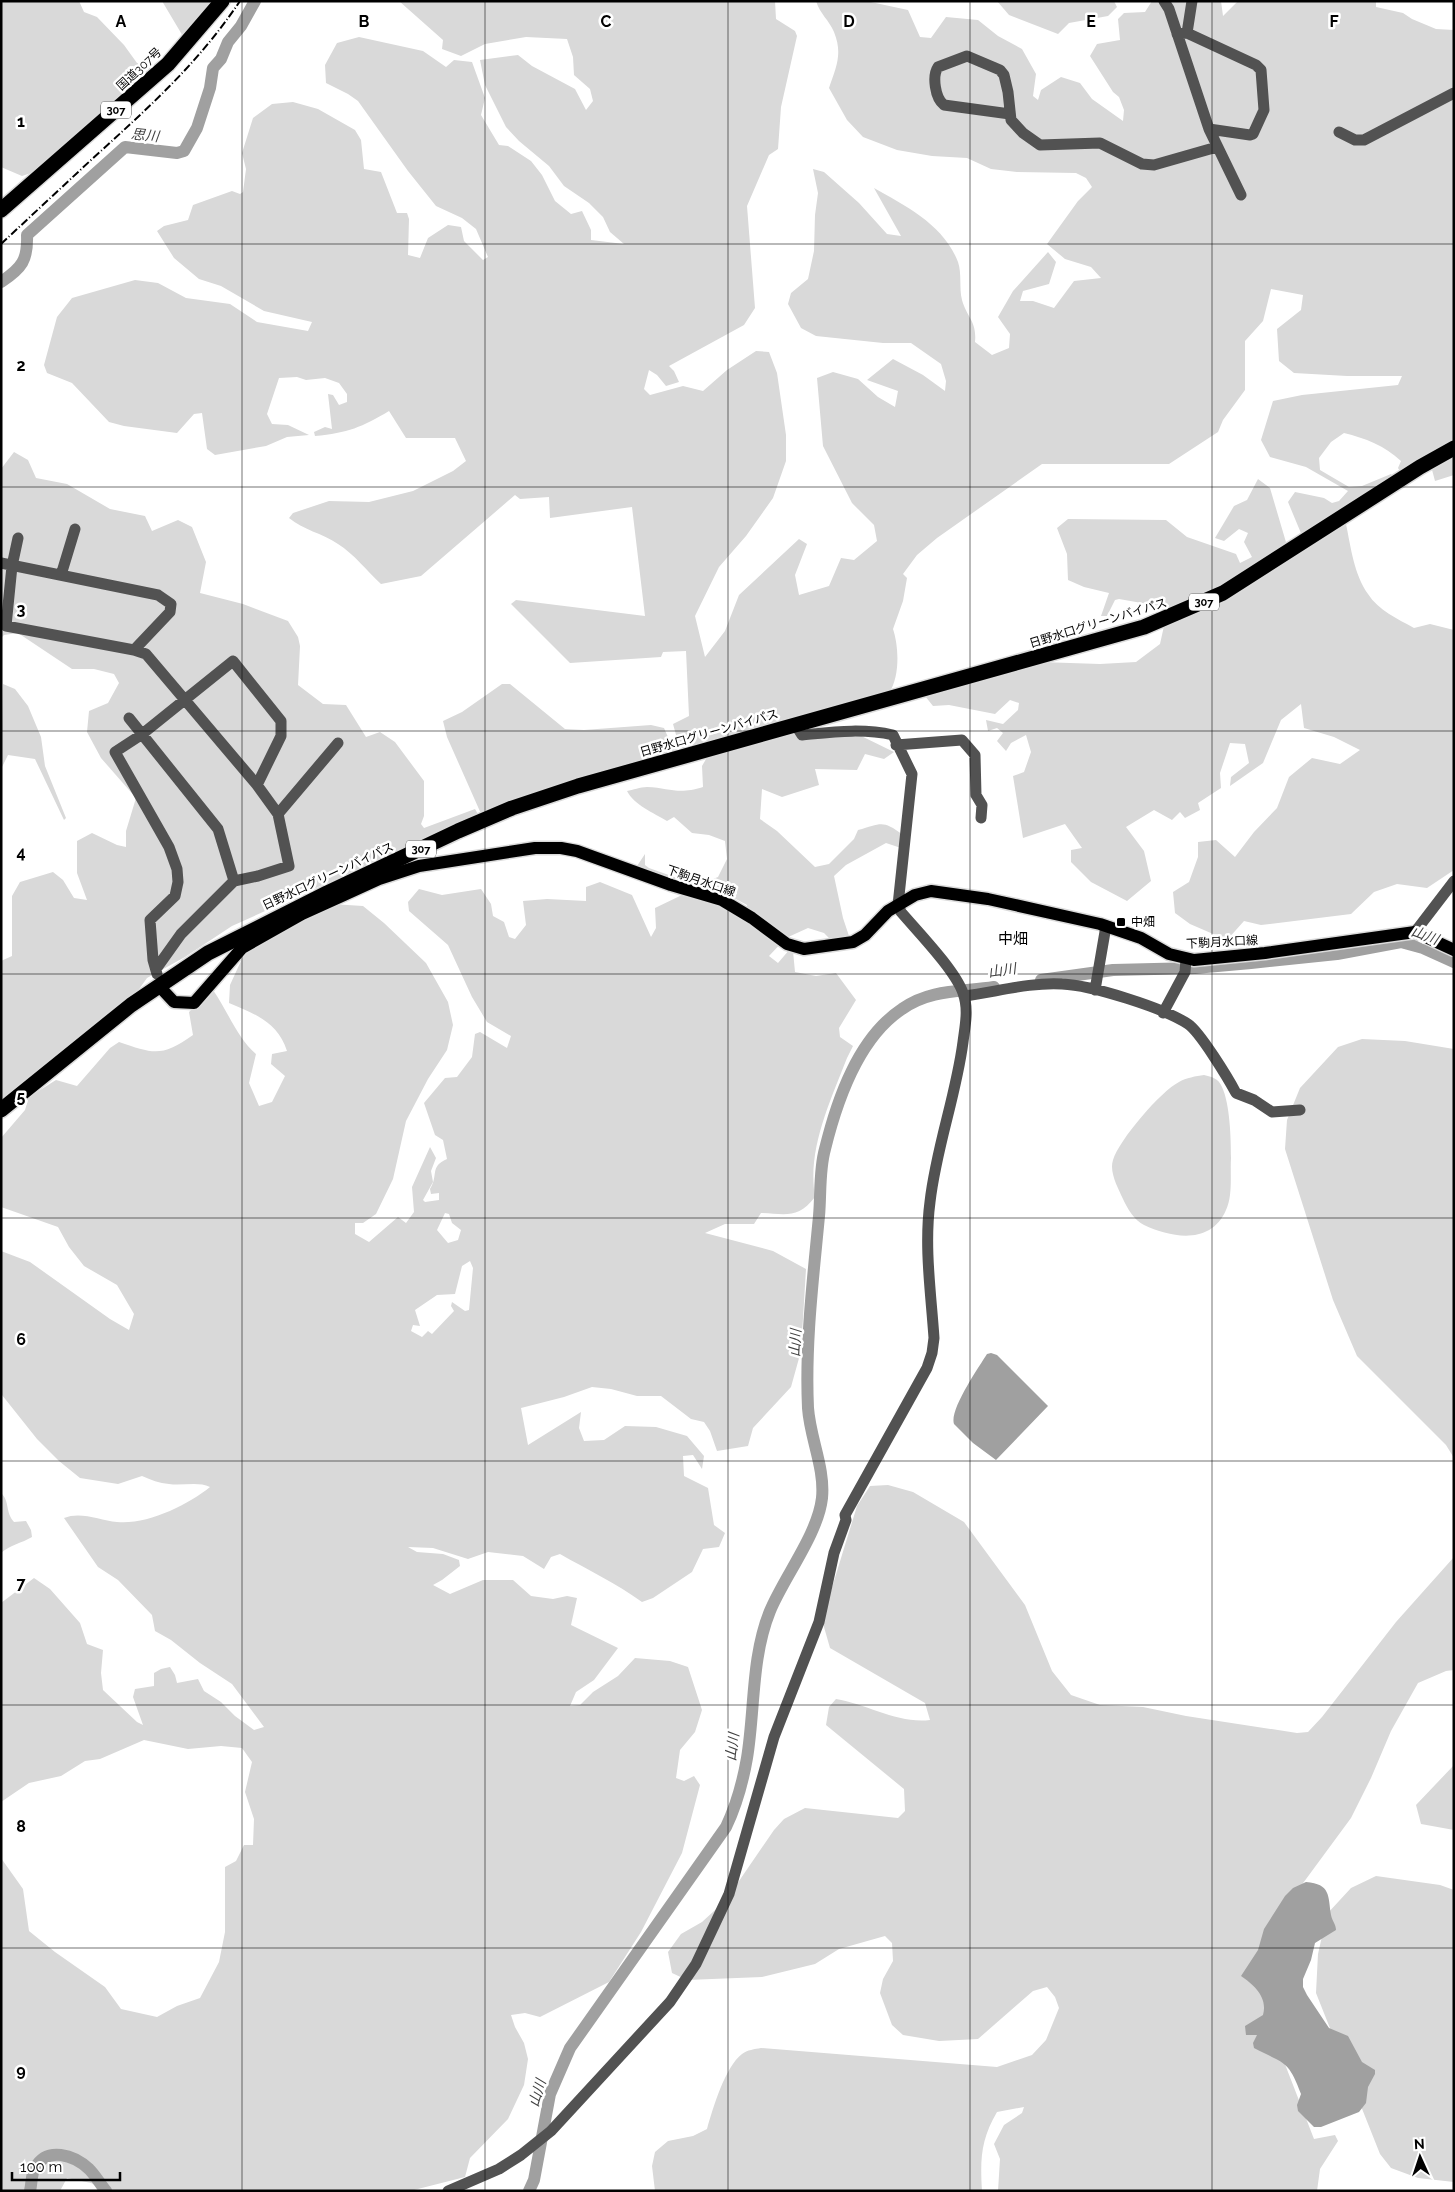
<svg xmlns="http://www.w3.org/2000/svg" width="1455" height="2192" font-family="Raleway,'Noto Sans JP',sans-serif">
  <rect width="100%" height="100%" fill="#fff"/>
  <path fill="#d9d9d9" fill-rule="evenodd" d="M1,1h78l5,11 13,5 27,28 13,18 13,4v9l-110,94 -18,6 -21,-9z
    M162,1h53l-31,37z
    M399,1h376l1,18 19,12 2,5 -16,71 -3,42 -9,6 -22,51 8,102 -11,17 -75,41 5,5 5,11 -13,4 -9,-11 -8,-5 -5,19 6,6 33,-9 20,5 24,-21 29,-19 13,1 8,21 9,62v26l-13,37 -27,38 -27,31 -24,49 10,41 20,-26 14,-36 60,-56 8,5 -12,31 4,20 30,-9 12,-28 13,2 23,-19 -3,-16 -22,-22 -29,-57 -6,-68 16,-6 25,7 20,18 17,10 3,-16 -31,-11 26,-21 30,16 22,16 1,-10 -5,-17 -30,-21h-28l-67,-7 -15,-8 -13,-24 3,-11 17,-14 6,-28 1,-36 3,-22 -5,-24 11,3 35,31 28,31 14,2 -27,-48c32,18 70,37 84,74 4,12 1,26 4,38 5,18 15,21 13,42l17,13 17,-7 1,-14 -12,-17 15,-26 35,-39 8,10 -7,22 -26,7 -3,10h13l21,7 20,-27 27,-3 -10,-11 -26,-8 -18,-15 31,-43 14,-14 -6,-9 -10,-5 -59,-1 -26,-3 -24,-11 -35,-2 -35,-6 -34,-13 -16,-17 -18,-32c7,-21 14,-34 5,-56 -5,-12 -14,-18 -18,-31h50l42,9 12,27 11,1 15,-21 32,3 20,16 24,13 14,25 -3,22 5,4 3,-10 20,-13 19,6 12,16 31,22 1,-11 -5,-13 -6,-5 -23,-36 7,-12 23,-4 -2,-21 6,-6 21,-1 7,-11h69l2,15 15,-15h138v6l27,6 9,6 24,10 18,1v413l-53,30 -3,-5 3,-7c-16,-15 -36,-23 -57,-28l-13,9 -12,16 1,12 29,17 13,-1 29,-12 3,4 -91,60 -15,-36 7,-10 29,6 8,5 7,-2 9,-10 -42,-24 -36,-10 -9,-17 12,-39 29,-6 96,-10 4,-9h-55l-53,-3 -15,-12 -2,-32 24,-19 2,-15 -32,-6 -8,32 -18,20v49l-22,30 -5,12 -49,32h-127l-105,74 -20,17 -14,19 4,4 -4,23 -10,28c6,18 7,48 -4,64l-205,57 -6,-8 -5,-18 16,-8 -3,-65 -23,1 -2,5 -91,6 -59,-59 5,-4 129,16 -13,-109 -82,11 -1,-21 -29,2 -5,-4 -94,81 -40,8c-14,-13 -27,-30 -43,-40 -16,-11 -35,-14 -49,-26l4,-5 36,-12 40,1 44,-11 40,-20 13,-10 -11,-23h-49l-17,-27c-27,16 -41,22 -74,25l-1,-4 11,-5 7,2 -4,-35 5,1 6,10 8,-3v-8l-8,-11 -14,-5 -19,2 -9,-3 -18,1 -12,36 5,10 16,1 21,10 -22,2 -21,9 -51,9 -8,-6 -5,-36 -8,1 -17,19 -53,-7 -15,-4 -37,-39 -25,-10 -3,-8 13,-48 15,-19 63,-18 23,3 28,15 44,6 27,18 51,9 4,-9 -48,-11 -43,-25 -22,-7 -25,-21 -17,-27 7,-5 24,-6 5,-15 39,-14 8,3 3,-2 3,-23 -4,-16 11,-35 19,-14 21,-2 25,7 37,21 6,10 3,29 17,3 16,41h10l2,6 -1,36 12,3 8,-20 20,-13 13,2 3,14 19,19 5,-3 -12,-28 -14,-11 -26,-12 -28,-35 -50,-70 -10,-7 -22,-11 -1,-18 12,-22 22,-6 64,14 23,16 8,-7 18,2 13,36 -4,17 18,30 9,1 23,15 11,14 13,26 16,13 11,-3 9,19v10l33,4 -14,-12 -7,-15 -14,-14 -25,-17 -15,-20 -30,-25 -13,-14 -21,-42 -5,-25 38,-5 14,11 43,23 11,21 7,-9 -3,-12 -16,-14 -1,-18 -6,-18 -41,-2 -41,7 -24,12 -19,-7 1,-9z
    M997,1h117l3,6 -9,9 -39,7 -11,11 -49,-19z
    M14,452l14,8 8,18 31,6 43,25 35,7 7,15 26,-11 14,7 14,35 -6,31 43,11 45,17 10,16 2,9 -2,39 25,19 23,1 20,32 14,-5 15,10 29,39v35l-3,8 3,4 51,-19 4,7 -54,26 -98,41 -95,43 -47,31 -38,21 -10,14 -136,110v-141l11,-5v-60l8,-14 33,-10 10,8 11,18 13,2 -10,-27v-32l15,-8 25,12 9,2v-16l10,-33 -35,-40 -14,-26 2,-21 19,-8 11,-20 -5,-9 -20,-5h-22l-54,-36 -14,2 -3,3v-169z
    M1454,454v21l-19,6 -4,-15z
    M1258,479l12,9 18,61 -78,45 -34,15 -57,-10 -4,1 -8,16h-6l8,-23 -25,-6 -16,-7 -1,-26 -10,-26 11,-9 98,1 21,17 49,17 4,9 12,-6 -8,-15 4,-9 -9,-4 -15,12 -9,-3 19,-32 13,-6z
    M1341,523l5,1c5,24 8,50 22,70 10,16 30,25 46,34l16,-4 24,6v240l-27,18 -30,-4 -23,8 -23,22 -90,11 -17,-4 -17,19 -37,-16 -15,-11 -2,-21 16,-10 9,-25v-15l18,-2 19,17 19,-25 23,-24 12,-31 23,-19 28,6 20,-14 -26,-13 -30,-9 -3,-24 -20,16 -18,43 -33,23 1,-9 18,-14 -4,-19 -15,-1 -10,30 1,15 -23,15 2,7 -15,8 -5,-6 -8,8 -18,-10 -28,17 18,24 7,30 -24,20 -36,-19 -20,-20v-12l11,-2 -17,-24 -42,14 -10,-62 11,-4 7,-20 -5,-17 -15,8 -5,8 -9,-10 6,-8 -6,-5 -9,3 -2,-11 17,4 15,-14 1,-7 -9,-3 -15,14 -46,-9 -16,1 -8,-10 115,-34 60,2 36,-2 24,-18 4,-18z
    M3,684l12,5 13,17 13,31 4,29 21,52 -2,2 -29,-61 -27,-4 -7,14z
    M502,684h8l55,45 19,1 67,-5 13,3 7,16 5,2 3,6 -197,64 -35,-79 -4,-16 19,-9z
    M779,731l74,1 41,20 -10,7 -19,-5 -8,16 -42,-1 4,16 -37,12 -20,-8 -2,30 17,12 38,36 14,-3 25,-25 4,-9c23,-6 24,-11 45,5l-2,13 -15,-5 -40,22 -12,11 9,42 6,18 -19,3 -6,-6 -16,-5 -22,10 -17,18 9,7 12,-14 3,2 2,21 21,4 20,-3 20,27 -17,28 1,9 13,9 -6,12c-17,44 -40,91 -32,139 -17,22 -29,17 -54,16l-7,11h-29l-20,9 68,18 33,18 -5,82 -10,36 -38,41 -5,18 -31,5 -7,-20 -6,-9 -13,-3 -30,-23h-24l-26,-7 -19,-2 -28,10 -43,11 7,37 53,-33 -2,16 5,13 20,-1 21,-14 31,1 31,9 17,20 -2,13 -9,-14 -10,1 1,20 24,12 6,37 11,8 -6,14 -16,2 -11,23 -39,26 -11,4c-26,-19 -54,-32 -82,-48l-9,3 -7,12 -21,-13 -35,-4 -20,7 -35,-11 -25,-1 9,5 26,2 16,6 1,6 -18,14 -9,5 17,9 33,-14h30l18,16 22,3 14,-3 10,2 -6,27 47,23 -24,32 -18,12 -6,14 10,-1 13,-13 25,-16 17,-18 35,3 18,6 14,43 -7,22 -15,18 -4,28 8,3 10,-5 6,9 -18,68 -41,79 -32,50 -69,35 -15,-4 -14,2 4,12 9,16 4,16 -4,26 -16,34 -38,39 -5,19 -55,14h-303l-16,-8 -24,-5 -7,13h-59v-333l22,31 6,42 26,21 50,35 16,22 36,8 20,-11 23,-8 19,-36 6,-30v-65l11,-6 8,-16h9l1,-26 -9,-27 7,-30 -10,-14 -21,-2 -33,3 -44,-9 -44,19 -15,2 -24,15 -32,7 -28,19v-199l33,-25 16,11 30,34 7,21 16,6 -2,23 2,17 34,32 6,3 -10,-28 2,-8 19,-3v-13l7,-4 9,-2 5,8 2,8 21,-4 6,12 17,11 14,14 19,14 10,-3 -32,-43 -32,-21 -29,-23 -16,-9 -3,-16 -34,-35 -20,-13 -34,-49c16,-7 36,2 53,4 30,3 71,-17 93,-35 -12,-6 -27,-1 -41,-3 -10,-1 -18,-4 -27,-8l-24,8 -38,-6 -21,-17 -22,-22 -35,-44 -1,-144 29,11 80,57 19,11 5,-16 -17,-29 -33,-19 -15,-19 -11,-20 -57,-20v-69l24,-28 4,-13 27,-17 21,6 33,-38 9,-6c35,12 43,15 74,-7l-4,-23 24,-22c14,20 25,49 43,64l-7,29 10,23 13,-4 13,-26 -14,-12 1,-10 15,-3c-9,-29 -32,-37 -58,-48l1,-18 16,-35 86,-46 31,2 21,17 42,40 22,39 5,23 -6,25 -19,29 -22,42 -13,58 -17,35 -13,9h-8v11l14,8 29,-25 8,6 8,-11 -2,-25 18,-40 6,11 -5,13 2,11 -10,18 2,2 14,-2v-7l-8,1 -1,-5c9,-14 -1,-22 17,-30l-4,-19 -8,-5 -11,-32 21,-25 12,-1 15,-20 3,-23 5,-2 27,16 4,-12 -24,-14 -15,-25 -24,-52 -39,-34 -1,-9 11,-13 23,6 39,-6 10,15 2,12 11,6 5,15 6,2 11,-14 -3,-24 24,-2 39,2v-14l14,-5 32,13 19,42 5,-9 -1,-20 27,-13 16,1 49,12v-3l-13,-7 -14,-2 -83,-30 8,-12v11l4,3 48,17 21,-8 9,-18 -2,-18 -16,-6 -17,-2 -18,-16 -7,4c-13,-8 -33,-16 -40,-30 6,-1 13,-4 20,-4 23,1 31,8 56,0l-1,-21 7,-12zM445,1213l4,1 3,9 9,7 -3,10 -10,3 -11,-13zM470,1261l3,7 -4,42 -4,1 -13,-9 -1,4 3,5 -22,23 -4,-3 -6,6 -11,-6 2,-6 7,1 -5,-16 22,-15 18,-1 7,-28z
    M1362,1039l43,2 49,8v409l-8,-13 -89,-89 -24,-56 -48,-151 2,-29 13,-32 38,-41z
    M1204,1075c8,2 14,3 18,12 8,17 9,51 9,71 -1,16 2,37 -5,52 -15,35 -54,28 -82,15 -9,-4 -17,-17 -21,-26 -5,-11 -14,-27 -10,-39 6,-20 48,-69 66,-78 7,-4 17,-6 25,-7z
    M888,1485l25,7 51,30 61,83 27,66 19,24 29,10 43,2 43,9 111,17 11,-1 14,-15 74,-95 58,-65v113l-8,1 -28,12 -27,48 -20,47 -20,40 -84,114v86l47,121 21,-4 3,6 -18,28 -3,22h-319l2,-32 -6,-15 10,-19 18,-12 2,-6 -27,5c-16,27 -17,47 -15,79h-327l-3,-25 3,-14 13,-11 25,-5 14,-7c6,-21 18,-62 35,-75 5,-4 13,-5 19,-6l236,19 35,-12 14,-15 13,-32 -4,-11 -8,-10 -14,4 -55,48 -39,2 -36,-6 -11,-10 -12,-32 3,-14 10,-18 -1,-18 -7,-7 -46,13 -24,15 -53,13 -75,3 -15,-7 -4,-21 13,-18 21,-12 24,-22 48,-70 10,-11 21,-11 93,10 7,-7 -1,-22 -78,-64 3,-18 7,-8c31,5 62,25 94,21l-5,-17 -95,-55 -8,-28 35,-114 13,-20z
    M1,1493c9,8 4,19 13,29l12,-1 5,9 1,7c-10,6 -22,8 -31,16z
    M1454,1765v65l-33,-6 -5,-19z
    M1376,1876l64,9 14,5v292l-36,-4 -27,-10 -11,-14 -64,-161 2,-39 9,-40 24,-26z"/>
  <path fill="#a0a0a0" d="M991,1353l6,2 51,51 -52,54 -23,-17 -19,-19c-5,-14 25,-57 33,-70z
    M1306,1882c25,2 22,14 25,33 1,6 5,9 5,15l-21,13 -4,17 -8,19v8l4,8 22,33 19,8 14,26 13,8v4l-7,13 -2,16 -7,9 -38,15h-7l-16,-16 -1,-6 4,-11c-13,-35 -17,-30 -47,-46l-1,-5 4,-8h-11l-1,-9 18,-11c5,-18 -9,-30 -22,-39l17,-26 6,-21 21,-33 8,-8z"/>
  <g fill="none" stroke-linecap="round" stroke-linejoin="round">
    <path stroke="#a0a0a0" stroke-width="12" d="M1,282c21,-14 27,-22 26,-47l98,-88 52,6 7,-2 13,-23 13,-40 3,-20 8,-9 7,-17 13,-16 14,-25
      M1041,980l72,-10 82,-2 56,-5 86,-9 64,-12 22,6 31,14
      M30,2191c2,-8 1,-17 5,-23 12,-22 39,-13 54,1 7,7 11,15 17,22
      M529,2191l5,-11 16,-86 20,-46 156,-221c10,-21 17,-46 21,-69 8,-48 4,-100 23,-147 14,-34 48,-77 52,-113 3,-30 -12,-60 -14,-90 -3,-64 5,-128 11,-192 2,-21 0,-46 6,-67 12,-49 33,-111 77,-140 28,-20 59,-17 92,-22"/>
    <g stroke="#dbdbdb" stroke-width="15">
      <path id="major" d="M159,986l15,16 20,1 48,-55 60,-34 42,-19 35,-16 40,-13 116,-18h26l16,3 94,34 51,15 30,18 35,26 17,5 49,-7 12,-7 23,-24 27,-16 16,-4 57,8 112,25 41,14 28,16 25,6 71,-7 150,-21 39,18"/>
    </g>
    <g stroke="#dbdbdb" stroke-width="18">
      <path id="highway" d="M1,210l167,-146 54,-63
        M1,1110l130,-105 77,-52 119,-60 131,-62 54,-23 66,-22 566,-159 79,-34 197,-126 34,-19"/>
    </g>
    <path stroke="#525252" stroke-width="11" d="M1164,1l5,8 40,120 32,66
      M1187,33l5,-32
      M1177,34l10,-1 69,32 5,5 3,40 -11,24 -3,1 -41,-6
      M1010,114l-66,-9c-9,-7 -12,-29 -6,-38l29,-11 33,14 4,5 4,17 3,28 12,13 17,12 60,-2 42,21 12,1 63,-18
      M1339,132l16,8h9l90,-47
      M18,538l-6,28 -6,60 128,24 12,4 111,131 21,29 11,52 -31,10 -24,5 -53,53 -25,35
      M1,563l157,32 13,9 -1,8 -36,38
      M61,575l14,-46
      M129,718l89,111 16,52
      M896,745l66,-5 13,15 1,40 6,10 -1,13
      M278,814l60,-71
      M1415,932l39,-51
      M157,974l-4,-14 -3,-40 25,-24 3,-14 -1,-13 -8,-22 -54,-95 26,-17 92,-74 48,60v15l-24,49
      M1095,990l11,-64
      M964,996c32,-4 66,-14 98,-12 29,1 102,24 126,40 12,8 40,54 48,69l18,7 18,12 28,-2
      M1163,1013l22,-41 1,-13
      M448,2191l51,-22 22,-14 30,-24 119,-129 26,-38 33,-70 45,-157 45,-115 15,-69 12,-33 -1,-5 82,-147 5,-15 2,-15c-3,-45 -10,-91 -4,-136 6,-54 26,-106 33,-160 2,-16 6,-33 0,-49 -8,-23 -45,-61 -62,-81l-3,-7 14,-131 -19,-39c-31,-7 -60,-3 -91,0l-7,-11"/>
    <use href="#major" stroke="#000" stroke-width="12"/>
    <use href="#highway" stroke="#000" stroke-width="15"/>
    <path stroke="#000" stroke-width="2" stroke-dasharray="8 2.5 1 2.5" stroke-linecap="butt" d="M1,244c30,-28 60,-56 90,-84 56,-51 106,-95 149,-159"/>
  </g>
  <path fill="none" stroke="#000" stroke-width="1" stroke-opacity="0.55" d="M242,1v2190M485,1v2190M728,1v2190M970,1v2190M1212,1v2190M1,244h1453M1,487h1453M1,731h1453M1,974h1453M1,1218h1453M1,1461h1453M1,1705h1453M1,1948h1453"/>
  <rect fill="#000" stroke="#fff" stroke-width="2" x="1116" y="917" width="10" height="10" rx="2.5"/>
  <g text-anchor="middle" stroke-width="5" stroke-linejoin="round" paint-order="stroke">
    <g fill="#fff" stroke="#4c4c4c" stroke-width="1">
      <rect x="101" y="101.5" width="30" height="17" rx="4"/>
      <rect x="1189" y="593.5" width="30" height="17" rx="4"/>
      <rect x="406" y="840.5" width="30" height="17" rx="4"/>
    </g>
    <g font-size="11" font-weight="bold" fill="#000">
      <text x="116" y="114">307</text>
      <text x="1204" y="606">307</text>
      <text x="421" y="853">307</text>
    </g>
    <g font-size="12" fill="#000" stroke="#fff">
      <text transform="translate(139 69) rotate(-43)" y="4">国道307号</text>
      <text transform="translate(1098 623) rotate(-17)" y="4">日野水口グリーンバイパス</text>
      <text transform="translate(709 733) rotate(-16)" y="4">日野水口グリーンバイパス</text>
      <text transform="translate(328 876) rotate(-25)" y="4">日野水口グリーンバイパス</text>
      <text transform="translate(701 881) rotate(19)" y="4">下駒月水口線</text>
      <text transform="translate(1222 942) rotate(-3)" y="4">下駒月水口線</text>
    </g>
    <g font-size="12" fill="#000" stroke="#fff" text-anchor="start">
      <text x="1131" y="926">中畑</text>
    </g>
    <g font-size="14" font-style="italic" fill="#414141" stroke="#fff">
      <text transform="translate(145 135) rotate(6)" y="5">思川</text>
      <text transform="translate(1425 935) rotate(20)" y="5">山川</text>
      <text transform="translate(1002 970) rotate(-8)" y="5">山川</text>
      <text transform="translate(795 1343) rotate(-87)" y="5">山川</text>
      <text transform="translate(732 1747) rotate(-83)" y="5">山川</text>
      <text transform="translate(537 2093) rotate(-73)" y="5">山川</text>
    </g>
    <g font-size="15" fill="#000" stroke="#fff">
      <text x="1013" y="944">中畑</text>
    </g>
  </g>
  <g font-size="16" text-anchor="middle" font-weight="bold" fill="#000" stroke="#fff" stroke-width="5" stroke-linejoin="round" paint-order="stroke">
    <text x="121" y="27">A</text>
    <text x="364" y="27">B</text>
    <text x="606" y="27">C</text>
    <text x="849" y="27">D</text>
    <text x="1091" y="27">E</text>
    <text x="1334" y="27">F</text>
    <text x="21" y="127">1</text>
    <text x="21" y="371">2</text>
    <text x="21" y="615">3</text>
    <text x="21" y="858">4</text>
    <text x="21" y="1102">5</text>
    <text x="21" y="1345">6</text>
    <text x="21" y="1589">7</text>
    <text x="21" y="1832">8</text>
    <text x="21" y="2076">9</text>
  </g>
  <rect width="1455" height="2192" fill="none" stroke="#000000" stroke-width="5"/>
  <g transform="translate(1420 2157) rotate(357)" stroke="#ffffff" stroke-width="4" paint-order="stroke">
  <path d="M0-4L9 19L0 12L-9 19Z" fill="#000000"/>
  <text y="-8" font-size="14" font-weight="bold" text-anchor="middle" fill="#000000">N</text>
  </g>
  <path d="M12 2172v8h108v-8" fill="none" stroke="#000000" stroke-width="2.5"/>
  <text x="20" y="2172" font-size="15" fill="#000000" stroke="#ffffff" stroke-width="4" paint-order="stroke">100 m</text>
</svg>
